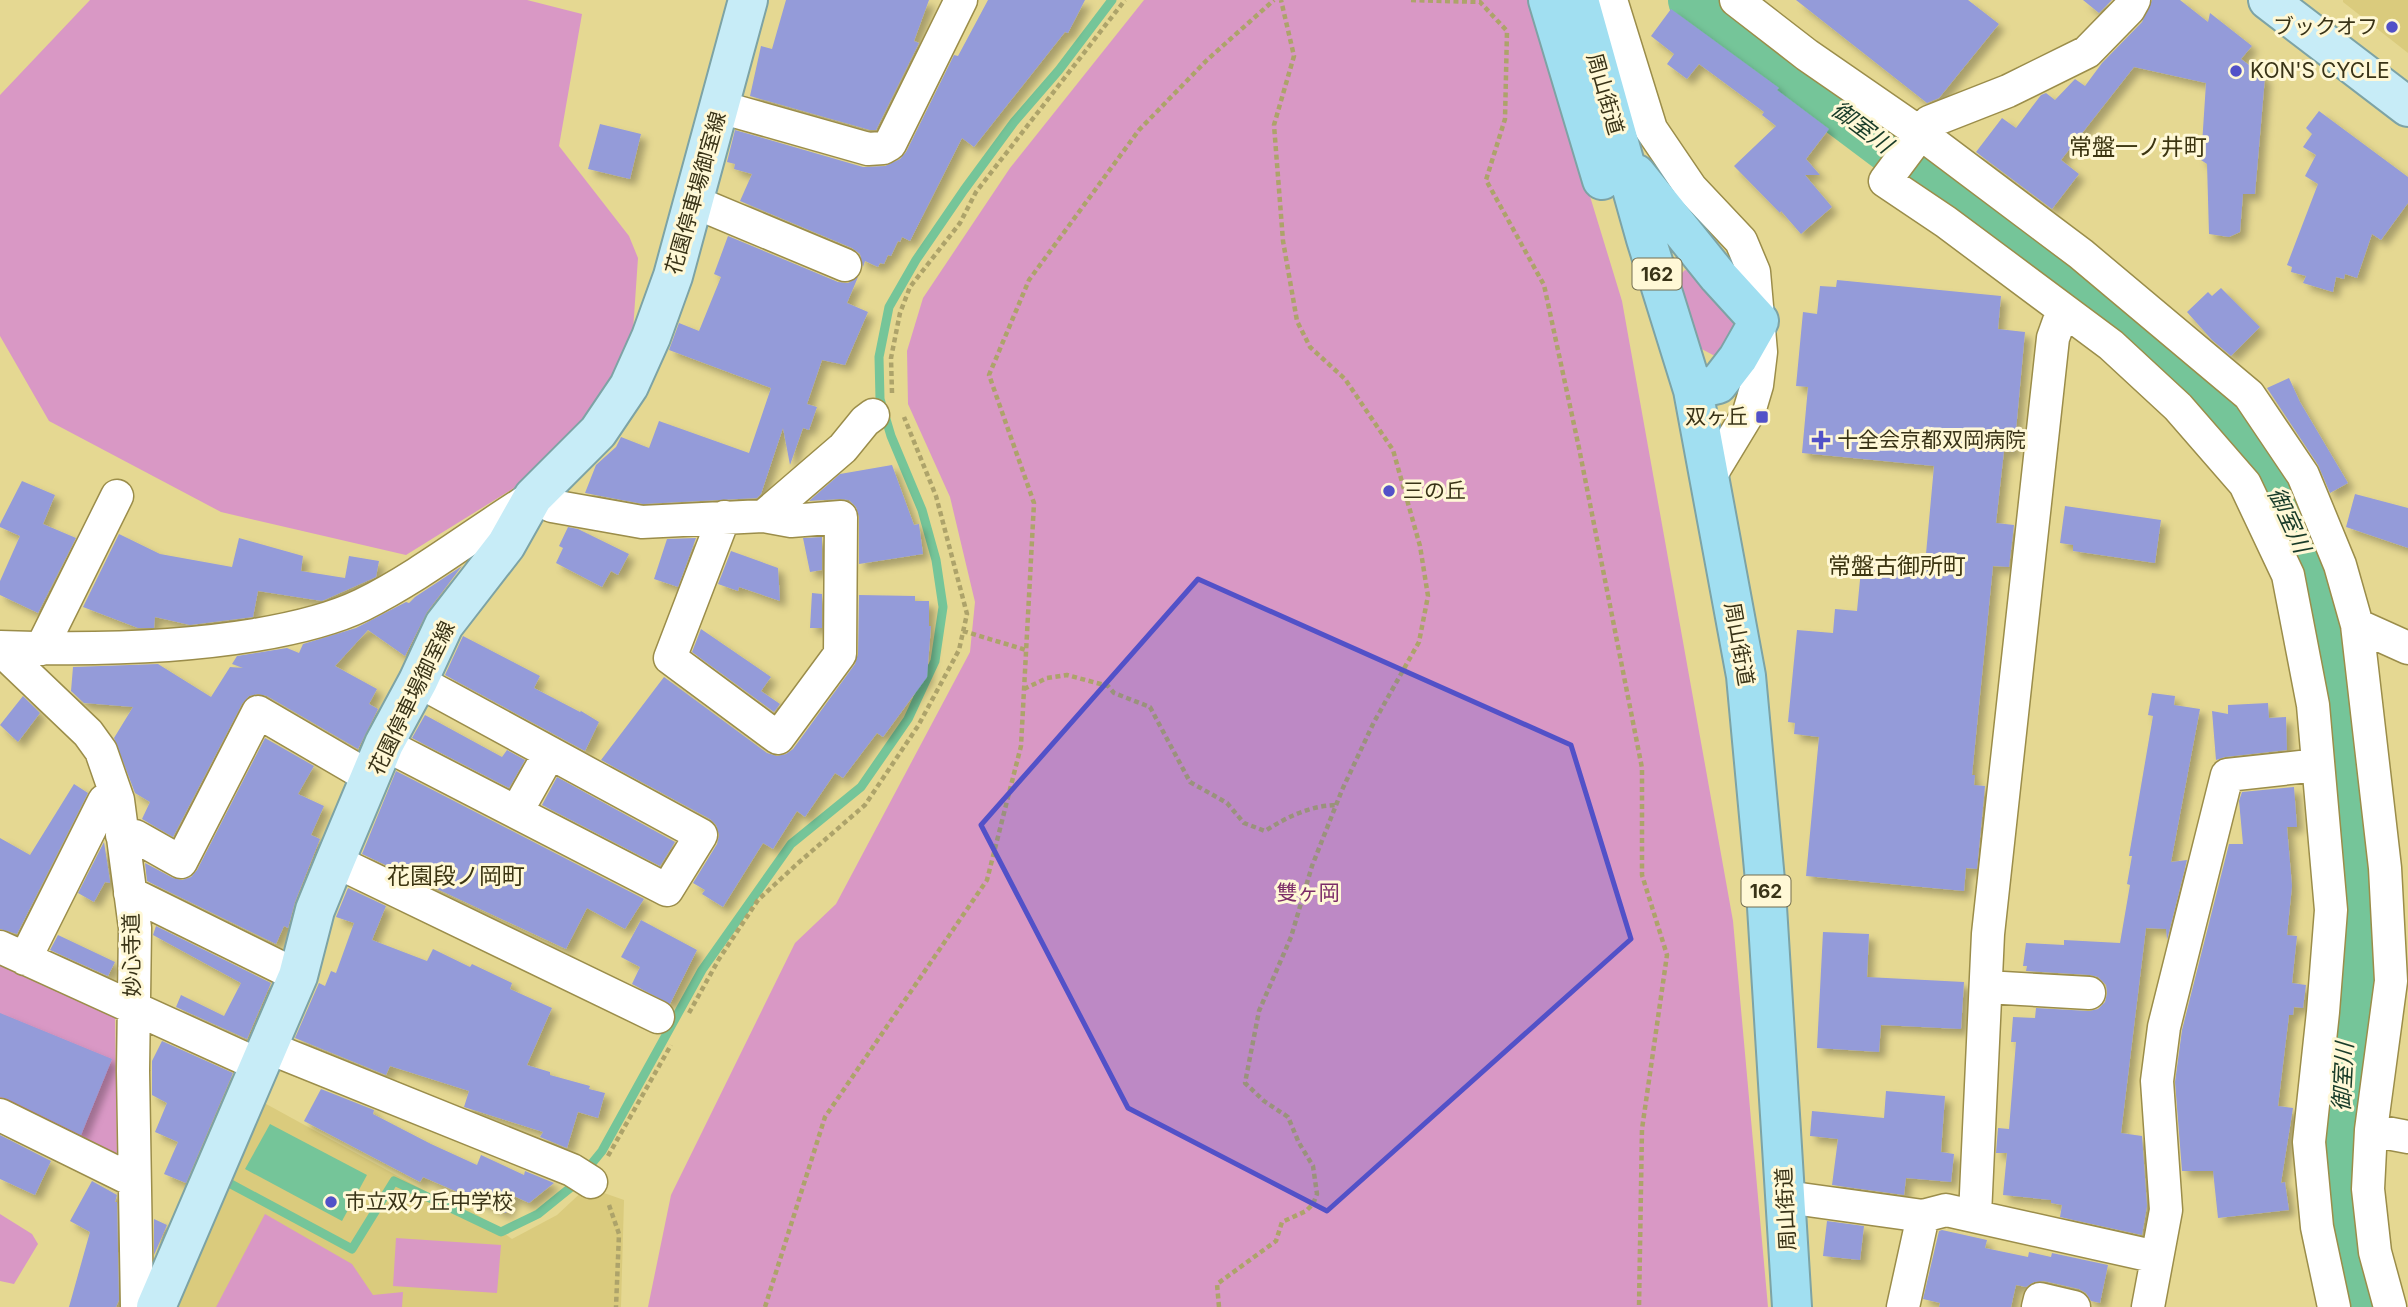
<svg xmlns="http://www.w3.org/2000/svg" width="2408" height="1307" font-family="Inter,'Noto Sans JP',sans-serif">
  <defs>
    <filter id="shadow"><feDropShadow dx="6" dy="6" stdDeviation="3.5" flood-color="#0004"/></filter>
  </defs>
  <rect width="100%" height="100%" fill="#e5d892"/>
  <path fill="#dacb7d" d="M2343,0h65v53l-65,-51z
    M257,1099l190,104 5,-6 60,42 45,-24 30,-28 37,13 -3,107h-446z"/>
  <path fill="#d998c5" d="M90,0h437l55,14 -23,132 70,90 9,22 -6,87 -24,50 -86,88 -116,72 -185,-43 -172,-91 -49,-85v-241z
    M1144,0h386l92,301 111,620 35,386h-1120l23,-112 124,-252 41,-39 134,-252 5,-50 -25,-105 -42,-93 -1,-53 16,-53 87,-130z
    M1685,270l12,3 36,48 2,10 -12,24h-10l-17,-9 -19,-64 4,-8z
    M0,962l115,50 2,142 -117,-55z
    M0,1214l32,20 6,10 -24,40 -14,-3z
    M265,1214l87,50 21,31 30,-3 -1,15h-186z
    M396,1238l105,7 -4,48 -104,-7z"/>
  <path fill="#75c599" d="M270,1124l97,51 -25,46 -97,-52z"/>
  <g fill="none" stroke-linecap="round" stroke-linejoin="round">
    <path stroke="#75c599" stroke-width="9" d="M229,1183l123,66 42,-68 107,51 37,-18 37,-30 27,-33 100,-181 89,-126 70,-57 47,-68 27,-58 8,-54 -7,-47 -14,-50 -31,-74 -11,-37 -1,-42 10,-50 27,-47 48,-70 50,-68 45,-52 53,-70"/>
    <path stroke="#75c599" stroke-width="52" d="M1694,0l447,336 62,52 44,51 40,70 27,67 14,60 28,290 -16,156v101l10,73 13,51"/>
  </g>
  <path fill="#949bd9" filter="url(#shadow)" d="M786,0h143l-15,41 5,2 -43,87h-6l-120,-34 11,-50 11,3z
    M988,0h97l-17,33 -3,-1 -91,115 -12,-9 -52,103 -8,-4 -2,5 -2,-1 -7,15 -3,-1 -4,9 -4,-1 -2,4 -13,-6 -2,6 -3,-13 -8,-6 -112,-47 12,-27 -18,-5 1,-5 -8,-2 8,-32 128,37 22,-1 15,-7 6,-7 48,-97 4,1z
    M1796,0h172l31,24 -60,74 -12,5z
    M2083,0h29l-13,13z
    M2152,0h28l28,22 2,-9 42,33 -11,13 24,18 -10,117h-12l-3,38 -11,5 -20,-3 -2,-70 -6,-4 5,-77 -72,-16 -73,93 18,14 -27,35 -76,-57 26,-34 14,10 25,-33 5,-2 9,7 20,-21 10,7 17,-23 40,-41z
    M1671,9l108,79 -2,2 52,39 -23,30 14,16h-15l27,32 -31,27 -20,-23 -1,2 -46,-47 42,-40 -14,-11 2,-3 -65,-48 -12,15 -20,-15 7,-10 -23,-18z
    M2319,111l89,66v26l-27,37 -9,-6 -15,44 -12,-4 -1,5 -8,-2 -3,15 -30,-9 3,-7 -15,-4 1,-5 -5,-2 31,-81 -13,-8 11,-21 -13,-8 9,-13 -6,-6z
    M600,124l41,10 -11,45 -42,-10z
    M728,236l110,46 10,1 10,-6 -11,26 21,9 -23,53 -23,-5 -15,44 10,3 -8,23 -6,-2 -13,37 -7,-37 -22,66 -4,4 -114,6 -58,-11 11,-28 20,-18 5,-10 28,11 10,-27 90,32 22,-65 -102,-38 10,-27 20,8 22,-54 -7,-3z
    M1837,280l164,16 -3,33 27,3 -11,120 -10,-1 -8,72 18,2 -5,42 -16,-1 -21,209h3l-1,10 11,1 -8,83 -11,-1 -2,23 -158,-15 13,-139 -25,-3 1,-11 -7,-1 9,-92 36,3 2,-24 22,2 5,-52 63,6 9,-99 -132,-13 6,-66 -12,-1 7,-74 14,2 3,-28 16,1z
    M2221,288l39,39 -29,29 -19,-16 -25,-28 21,-20 4,4z
    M2289,378l11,24 48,81 -18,10 -12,-28 -51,-77z
    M892,465l22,60 5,-1 4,30 -64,10v-47l-3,-10 -7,-7 -9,-1 -31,2 31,-27z
    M22,481l33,14 -12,29 33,14 -38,75 -38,-18v-14l20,-45 -20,-9v-3z
    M2355,494l53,14v40l-62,-21z
    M2065,506l96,14 -6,43 -82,-12v-6l-13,-2z
    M568,527l10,2 51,25 -11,21 -7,-4 -9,16 -46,-24 7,-15 -4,-2z
    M119,534l41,20 72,13 7,-29 64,18 -2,15 44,7 4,-22 30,5 -3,16 -54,24 -64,-10 -5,26 -63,8 -35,-8 -1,11h-16l-55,-21z
    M822,537v33l-12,2 -7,-34z
    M696,538l-18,49 -24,-8 13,-40z
    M731,551l47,17 2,33 -41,-14 -1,4 -20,-7z
    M462,566l-35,46 -22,44 -37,-26 -33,36 42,23 -8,15 9,5 -20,40 -91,-53 -9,-2 -9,2 -7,8 -69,133 -31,-18 8,-17 -15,-9 -21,-55 19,-31 -49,-4 -13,-12 2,-24 85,-3 53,33 19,-30 13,1 -11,-4 5,-8 50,-8 12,5 4,-9 53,-16 50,-26 3,1 6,-6z
    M812,593l10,1v34h-12z
    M859,595l56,1v5h14v25h2l-4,51 -44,60 -6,-4 -34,45 -8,-5 -30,44 -8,-6 -24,38 -10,-6 -40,64 -21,-13 3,-4 -12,-7 24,-39 2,-9 -3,-10 -6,-6 -109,-59 63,-83 103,76 10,3 9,-2 7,-5 62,-85 3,-10z
    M701,629l70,48 -10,14 19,13 -6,8 -82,-60z
    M463,636l77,40 -6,12 46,24 1,-1 18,11 -14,29 -140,-76z
    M2152,693l23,3 -1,9 26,4 -29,153 16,-2 -20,80 -1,-11 -20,-1 -25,205 21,3 5,70 -5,29 -82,-18 2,-12 -11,-2v-3l-48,-5 4,-42h-11l2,-25 11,1 7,-87h-5l2,-25 22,1 1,-10 53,3 9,-2 7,-7 2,-9 -1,-8 -8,-8 -8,-2 -64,-4 1,-5h-4l3,-23 38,2v-5l56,3 10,-58 -3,-1 5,-28h-3l24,-140 -5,-1z
    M23,696l17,17 -22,29 -18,-17z
    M2268,703l1,15 17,-1 1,33 -62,7 -9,3 -4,-49 16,3v-9z
    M425,715l77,42 5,-7 18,10 -16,28 -97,-50z
    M265,738l49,28 -16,28 26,12 -13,29 9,4 -25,63 -7,26 -4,-2 -8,18 -129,-63 -2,-18 28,15 9,2 9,-3 6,-7z
    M396,771l248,128 -19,30 -38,-21 -21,41 -204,-95z
    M557,777l118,65 -15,24 -118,-61z
    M74,784l14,9 -71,141 -17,-5v-91l30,17z
    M2294,787l3,40h-10l5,59 -5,49 10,1 -5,47 14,2 -3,23 -9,-1 -1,8h-4l-11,91 15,2 -12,75 4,-1 4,28 -71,8 -5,-47h-31l-7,-89 7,-52 47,-186h14l-4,-43 3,-9z
    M104,842l6,39v2l-5,-1 -11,20 -16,-9z
    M348,888l38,18 -14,34 55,21 6,-12 37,18 2,-3 40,19 -2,6 42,19 -25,57 23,7v3l40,11 -1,3 16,4 -7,25 -20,-6 -11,36 -27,-11 3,-5 -79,-25 5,-16 -79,-25 -4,9 -91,-37 24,-55 6,3 6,-15 5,2 18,-50 -18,-6z
    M641,920l56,30 -27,54 -38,-20 8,-17 -19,-10z
    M156,926l115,57 -24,56 -71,-32 5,-12 43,21 17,-33 -88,-48z
    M1823,932l46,2 -2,43 97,5 -3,47 -80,-4 -2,27 -62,-4z
    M58,935l57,27 -7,14 -58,-26z
    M0,1013l112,46 -31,76 -73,-36 -8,-2z
    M162,1041l71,32 -47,110 -22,-9 14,-32 -23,-10 12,-29 -15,-8v-34z
    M321,1089l53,21 -1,4 58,30 46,21 4,-10 43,20 1,-4 29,12 -25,20 -15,-7 -8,17 -83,-36 -3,5 -116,-61z
    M1886,1091l59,5 -4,56 13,2 -3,28 -45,-4 -2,17 -72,-10 6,-46 -28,-3 2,-25 72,7z
    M0,1135l51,26 -16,34 -35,-16z
    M92,1181l25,14 -2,7h2l2,98 -3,7h-47l21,-75 -20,-11z
    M154,1219l13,6 -13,30z
    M1827,1221l37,5 -4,34 -37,-4z
    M1942,1230l45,10 -2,8 43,9 1,-5 22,5 1,-4 56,12 -8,38 -9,-2 -5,-8 -7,-4 -35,-8 -10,1 -8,5 -10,-2 -5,22h-72l1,-4 -17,-4 16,-68z"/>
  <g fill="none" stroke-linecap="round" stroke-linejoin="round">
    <g stroke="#9b8d4a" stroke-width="35">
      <path id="minor" d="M1611,0l40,129 40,59 50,53 13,31 7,80 -4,33 -8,27 -40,66
        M1736,0l71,55 113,78 161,121 168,141 54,80 37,90 17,60 28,243 6,113 -20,149 -3,59 7,63 15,55
        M2134,0l-5,9 -42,43 -79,39 -79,31 -44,59 61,41 165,123 67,62 67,77 43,91 25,130 18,205 -8,102 -14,130 8,85 17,80
        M720,107l148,42 15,-1 7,-4 71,-144
        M692,201l153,64
        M724,517l-54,141 108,80 62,-84 1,-137 -50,4 -27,-5
        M2357,625l51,23
        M0,647c85,3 171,2 255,-12 36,-6 74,-14 107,-30 60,-30 114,-73 171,-108l19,9 90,16 122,-6 79,-68 22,-27 8,-6
        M0,649l88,84 13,18 17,49 17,128 -2,143 4,236
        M41,649l76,-153
        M384,744l283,146 34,-55 -283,-154
        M517,811l32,-57
        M122,835l13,1 46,26 77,-150 113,66
        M335,861l323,156
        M130,893l168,83
        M0,947l259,118
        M25,959l79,-158 14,-1
        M1986,987l103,6
        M267,1047l305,123 19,12
        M0,1115l134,66
        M2371,1130l37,7
        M1786,1197l137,19 23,-6 211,47
        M1975,1215l13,-281 65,-596 10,-28
        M1903,1307l20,-91
        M2038,1307l2,-8 34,8
        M2148,1307l18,-97 -9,-129 7,-54 63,-252 91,-10"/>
    </g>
    <g stroke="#7da3a5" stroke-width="42">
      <path id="major" d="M2268,0l140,107
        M156,1307l142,-331 17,-66 20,-49 49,-117 34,-63 26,-56 62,-80 27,-48 65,-65 31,-46 22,-49 22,-61 75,-276"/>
    </g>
    <g stroke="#7da3a5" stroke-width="42">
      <path id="highway" d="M1548,0l54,180
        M1579,0l67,239 47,151 53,286 20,215 26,416
        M1636,174l82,102 41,45 -21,37 -20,26 -25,6"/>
    </g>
    <path stroke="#ada36a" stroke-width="4.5" stroke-dasharray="5 3.5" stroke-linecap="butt" d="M1411,0l69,2 27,29 -2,88 -19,61 58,105 35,163 63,320v107l25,80 -25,174 -3,178
      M892,393l-1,-35 9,-45 10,-26 50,-64 16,-31 149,-192
      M963,631l63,19
      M1024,689l23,-11 20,-3 41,11 6,7 36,14 40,75 37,21 17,20 21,8c22,-14 44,-25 71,-26
      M689,1013l30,-54 39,-59 39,-36 68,-59 53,-79 41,-76 8,-36 -31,-118 -32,-79
      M608,1156l63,-111
      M609,1205l10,29 -3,73
      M765,1307l60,-190 162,-237 34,-134 13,-243 -45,-128 40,-95 110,-150 68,-70 67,-60
      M1219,1307l-2,-23 59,-43 6,-19 24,-11 7,-7 4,-10 -4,-28 -14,-23 -11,-26 -24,-16 -19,-18 14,-72 32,-74 21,-71 30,-76 32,-68 45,-80 9,-46 -8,-50 -27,-96 -48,-71 -35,-32 -13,-26 -14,-80 -9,-116 20,-69 -13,-56"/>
    <use href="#minor" stroke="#fff" stroke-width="32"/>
    <use href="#major" stroke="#c7ecf7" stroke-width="38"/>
    <use href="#highway" stroke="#a1dff1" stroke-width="38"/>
  </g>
  <path fill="#5251c8" fill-opacity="0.2" stroke="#5251c8" stroke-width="5" stroke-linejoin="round" d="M1198,579l373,166 60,194 -304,272 -199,-103 -147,-283z"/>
  <g fill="#5251c8" stroke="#fff8d6" stroke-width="2.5">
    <circle cx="2392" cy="27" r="7"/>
    <circle cx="2236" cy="71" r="7"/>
    <rect x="1755" y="410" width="14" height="14" rx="3.5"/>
    <path d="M1817.5 429.5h7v7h7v7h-7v7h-7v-7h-7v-7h7z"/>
    <circle cx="1389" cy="491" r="7"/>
    <circle cx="331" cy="1202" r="7"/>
  </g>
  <g text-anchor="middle" stroke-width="6" stroke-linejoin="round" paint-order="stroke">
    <g fill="#fff8d6" stroke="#746e50" stroke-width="2">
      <rect x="1632.5" y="258.5" width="49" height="31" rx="5"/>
      <rect x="1741.5" y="875.5" width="49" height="31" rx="5"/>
    </g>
    <g font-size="19" font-weight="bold" fill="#393317">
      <text x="1657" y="281">162</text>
      <text x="1766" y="898">162</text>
    </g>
    <g font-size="21" fill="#393317" stroke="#fff8d6" text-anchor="start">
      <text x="2378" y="34" text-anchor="end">ブックオフ</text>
      <text x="2250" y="78">KON'S CYCLE</text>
      <text x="1748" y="424" text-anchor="end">双ヶ丘</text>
      <text x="1837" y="447">十全会京都双岡病院</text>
      <text x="1403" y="498">三の丘</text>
      <text x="345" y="1209">市立双ケ丘中学校</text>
    </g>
    <g font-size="21" fill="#393317" stroke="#fff8d6">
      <text transform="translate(1605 94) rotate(74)" y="7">周山街道</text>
      <text transform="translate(696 193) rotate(-74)" y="7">花園停車場御室線</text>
      <text transform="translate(1739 644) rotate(80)" y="7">周山街道</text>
      <text transform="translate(412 698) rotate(-64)" y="7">花園停車場御室線</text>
      <text transform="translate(132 955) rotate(-91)" y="7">妙心寺道</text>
      <text transform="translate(1786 1209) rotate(-93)" y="7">周山街道</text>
    </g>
    <g font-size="21" fill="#7c2c68" stroke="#fff8d6">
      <text x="1308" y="900">雙ヶ岡</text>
    </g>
    <g font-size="23" font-style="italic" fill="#183b28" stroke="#fff8d6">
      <text transform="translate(1862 127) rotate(37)" y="8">御室川</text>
      <text transform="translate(2289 520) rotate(65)" y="8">御室川</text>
      <text transform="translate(2343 1077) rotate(-87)" y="8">御室川</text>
    </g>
    <g font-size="23" fill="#3c3511" stroke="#fff8d6">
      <text x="2138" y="155">常盤一ノ井町</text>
      <text x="1897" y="574">常盤古御所町</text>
      <text x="456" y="884">花園段ノ岡町</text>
    </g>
  </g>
</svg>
